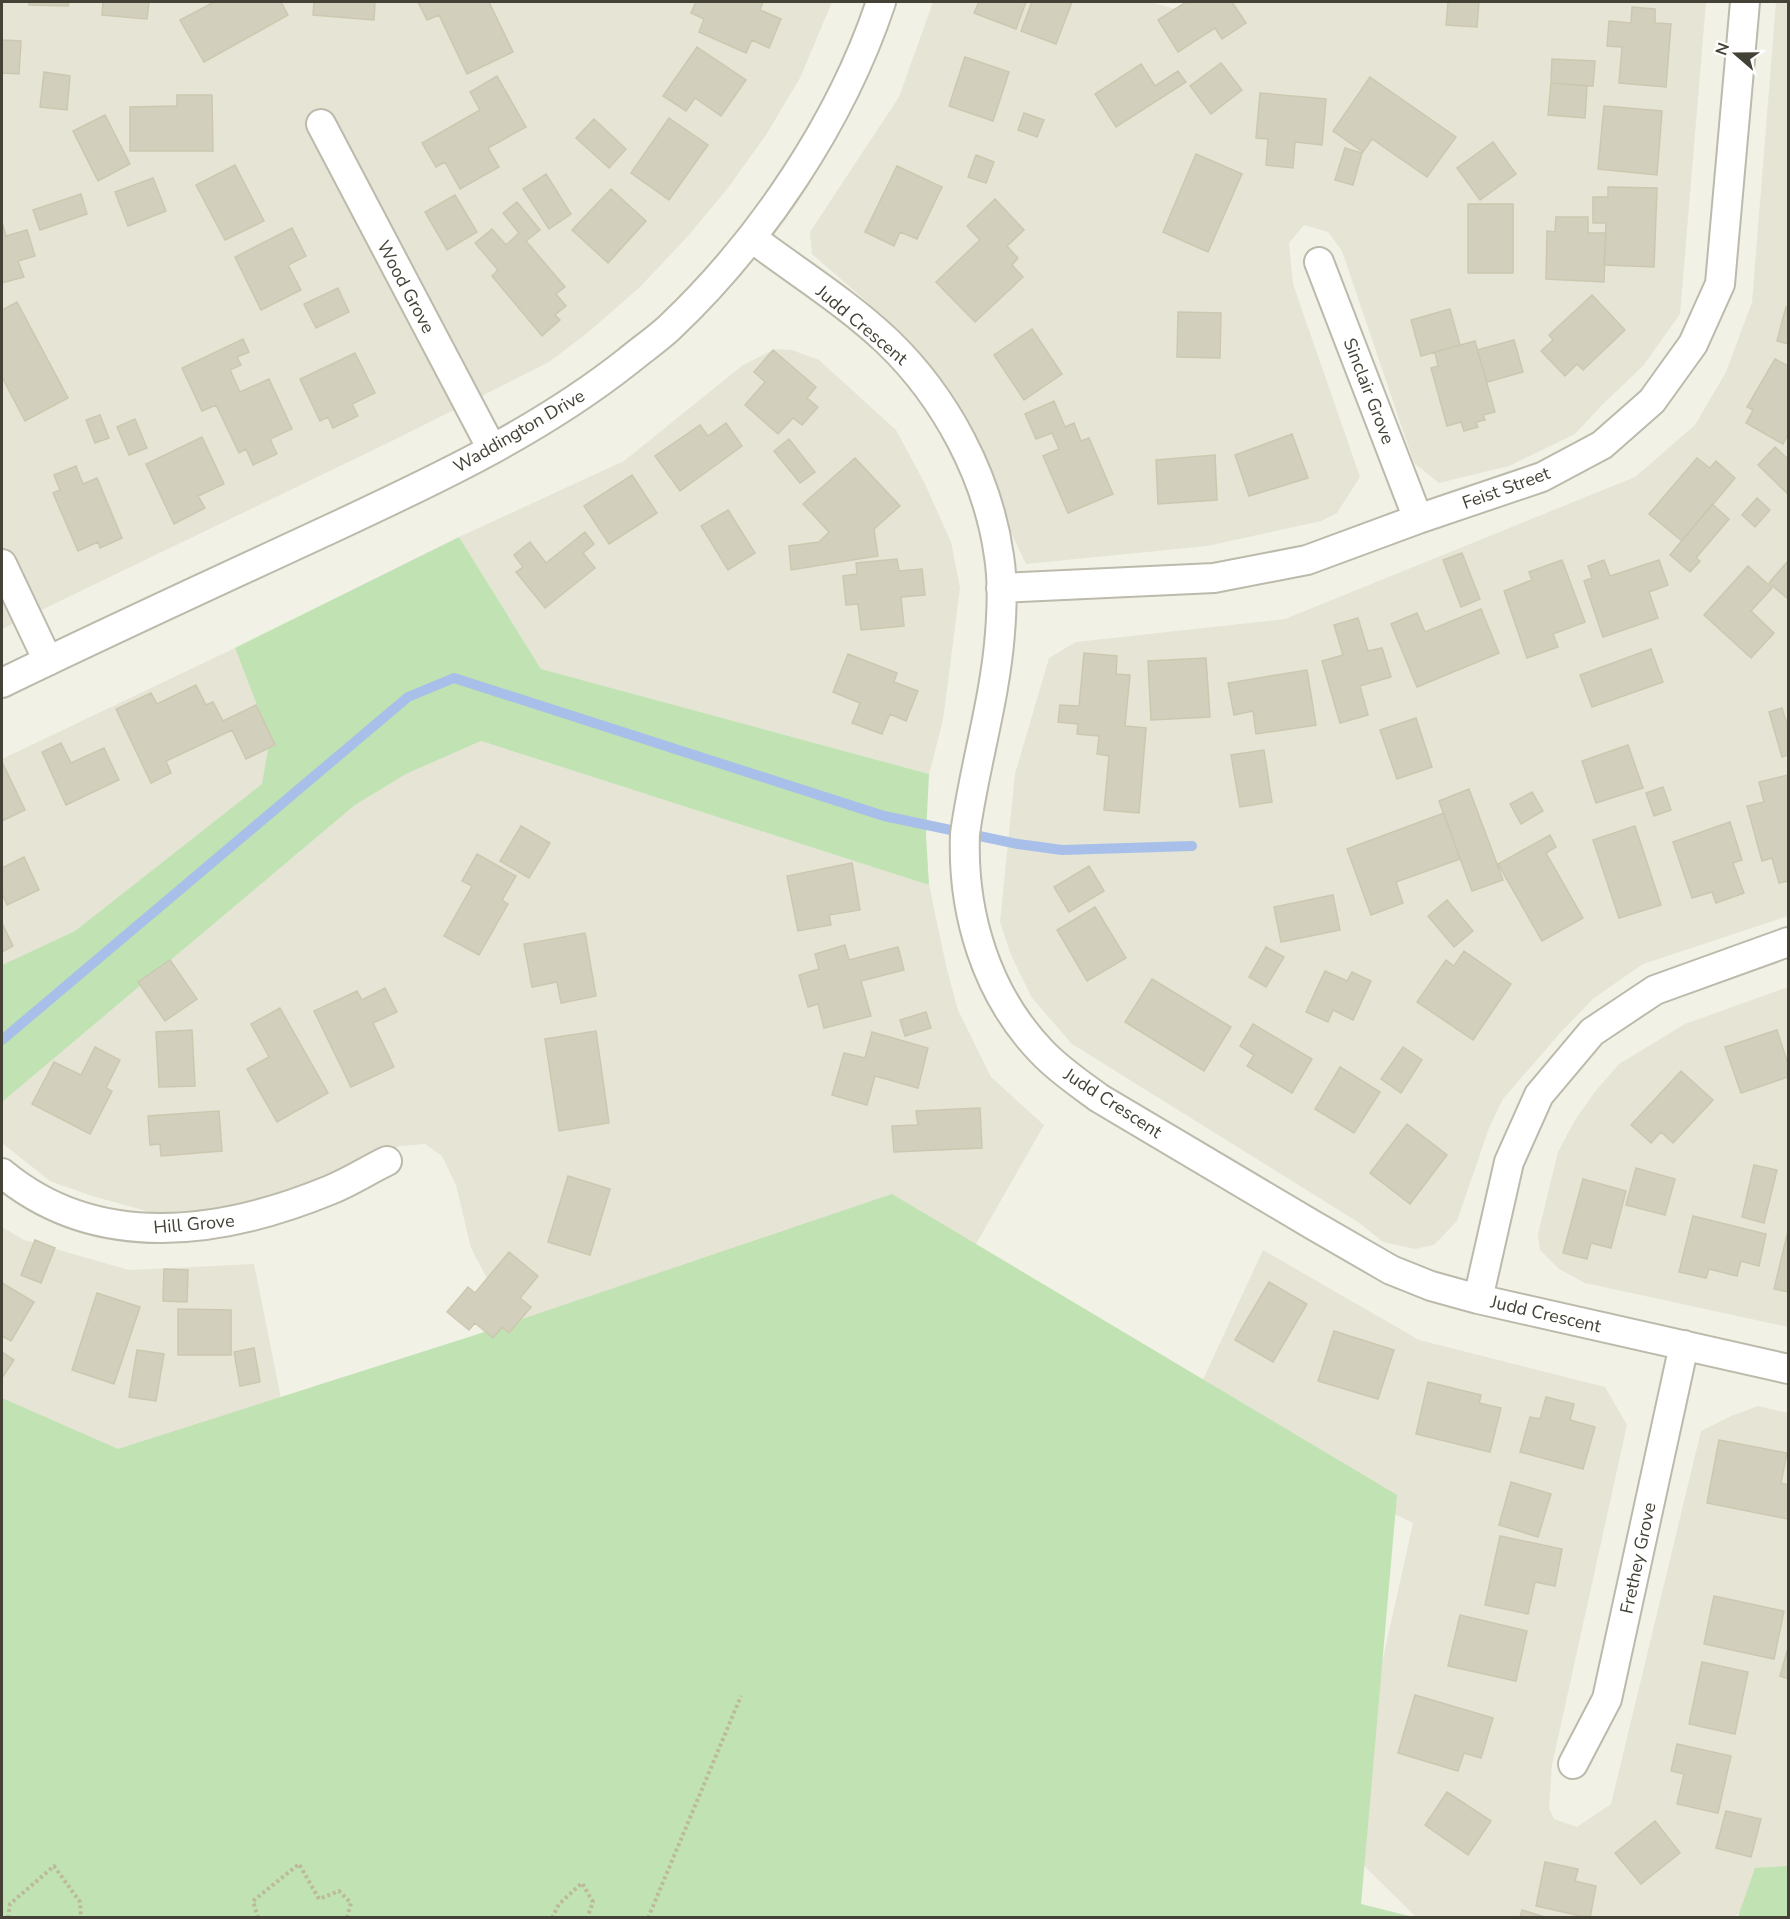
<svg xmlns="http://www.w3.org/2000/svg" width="1790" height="1919" font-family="'Nunito Sans',sans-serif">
  <rect width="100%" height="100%" fill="#f1f1e6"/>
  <path fill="#e5e4d5" d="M2,2h830l-32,76 -34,57 -38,53 -40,48 -49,52 -53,46 -37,28 -155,78 -392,189z
    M933,2h217l47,13 2,-13h507l-26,312 -37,52 -39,37 -29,31 -66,32 -70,17 -25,-20 -72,-212 -14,-19 -24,-7 -15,18 4,41 67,193 -23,36 -16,8 -114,25 -181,18 -60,-126 -71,-106 -29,-31 -54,-47 -2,-22 89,-135z
    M1776,2h12v914l-145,48 -49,34 -34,35 -57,66 -14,29 -32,93 -23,24 -19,4 -32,-7 -25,-20 -286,-178 -40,-46 -21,-43 -11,-33 15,-148 34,-116 27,-16 209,-23 350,-142 60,-52 31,-53 26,-70z
    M775,349l17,1 27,10 77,70 29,54 26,58 9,46 -17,132 -14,54 -388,-105 -82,-132 165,-76 119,-96z
    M235,648l35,91 -7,45 -188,147 -73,34v-206z
    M481,741l448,144 18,85 11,40 33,67 53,48 -76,133 -441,97 -56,-107 -15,-63 -14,-29 -17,-12 -25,2 -169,74 -77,-7 -62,-17 -42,-15 -48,-38v-41l353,-297 51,-31z
    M1788,987v340l-203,-44 -26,-14 -19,-19 -2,-16 20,-82 17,-32 19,-27 25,-29 66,-40z
    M2,1227l22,13 105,30 125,-6 32,160 -26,57 -258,-20z
    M1263,1250l156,90 186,47 22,38 -75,340 -3,43 5,11 23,8 34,-23 90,-373 30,-15 27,-10 30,7v476l-11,1 -43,27h-318l-74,-73 71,-321 -225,-111z"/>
  <path fill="#c1e2b2" d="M459,537l82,132 388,105 -3,61 3,50 -448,-144 -75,33 -51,31 -353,297v-137l73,-34 187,-147 8,-45 -35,-91z
    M892,1194l505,301 -36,409 52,13h-1411v-519l116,51 351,-112z
    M1788,1866v51h-50l17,-49z"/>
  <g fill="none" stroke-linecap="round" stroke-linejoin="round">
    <path stroke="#a7bfe9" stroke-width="10" d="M2,1040l406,-343 46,-19 430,138 134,28 44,6 130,-4"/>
  </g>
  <path fill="#d2cfbd" stroke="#ccc8b0" stroke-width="1.5" d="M29,2h40l-1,4 -39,-1z
    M103,2h46l-2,17 -45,-4z
    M214,2h67l7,13 -84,47 -24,-42z
    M314,2h61l-1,18 -61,-5z
    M418,2h71l24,50 -46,22 -28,-59 -12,5z
    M696,2h67l-3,8 21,9 -12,29 -17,-8 -6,13 -47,-21 5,-13 -13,-6z
    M979,2h47l-10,27 -42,-16z
    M1032,2h40l-16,42 -35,-13z
    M1186,2h46l14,21 -24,16 -7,-11 -37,24 -20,-32z
    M1448,2h31l-2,25 -31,-2z
    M1632,7l23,2v14l16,1 -5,63 -47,-4 3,-36 -15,-1 2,-25 22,2z
    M2,40l19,1 -2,33 -17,-1z
    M697,47l49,33 -25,36 -26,-18 -9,13 -23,-15z
    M965,57l44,15 -16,49 -44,-15z
    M1552,59l43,2 -2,25 -42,-3z
    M1221,63l21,27 -31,24 -21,-28z
    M1141,64l14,22 23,-15 8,11 -70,45 -21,-33z
    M44,72l26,4 -3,34 -27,-3z
    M497,76l29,51 -38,21 11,19 -39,22 -15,-27 -9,5 -14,-24 58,-33 -10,-18z
    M1370,77l86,60 -29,40 -55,-38 -9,13 -30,-21z
    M1551,83l36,3 -2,32 -37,-3z
    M1260,93l66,6 -4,46 -27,-3 -2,26 -27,-3 2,-26 -12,-1z
    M177,95h35l1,56h-83v-44l47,-1z
    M1604,106l58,5 -5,64 -59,-6z
    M1024,113l20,7 -7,17 -19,-7z
    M105,115l25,49 -32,17 -25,-50z
    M669,118l39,27 -39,55 -38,-27z
    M594,119l32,30 -17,19 -33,-30z
    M1493,142l23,32 -36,26 -23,-32z
    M1345,148l17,5 -9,32 -18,-5z
    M1196,154l46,20 -34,78 -45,-20z
    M976,155l18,7 -8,21 -18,-6z
    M235,165l29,56 -39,19 -29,-55z
    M897,166l45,21 -25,52 -17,-7 -6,14 -29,-14z
    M546,174l25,40 -22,15 -26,-40z
    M153,178l13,33 -38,15 -13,-34z
    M1608,187l49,1 -3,79 -50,-2 2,-42h-13v-26h15z
    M611,189l35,32 -38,42 -36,-33z
    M81,194l6,20 -47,16 -7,-20z
    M455,195l22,37 -30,18 -22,-38z
    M995,199l29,31 -17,16 11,12 -6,7 11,12 -48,45 -39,-40 44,-42 -13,-14z
    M517,202l23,28 -14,11 39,46 -9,7 10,12 -11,9 5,5 -18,16 -50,-60 6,-6 -23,-27 17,-14 14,16 13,-12 -16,-20z
    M1468,204h45v69h-45z
    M1556,217h32v16h18l-2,49 -58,-3 1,-48 8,1z
    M2,222l4,14 21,-6 8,26 -17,5 6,16 -22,6z
    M292,228l14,28 -18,9 13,25 -40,20 -26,-53z
    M338,288l11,24 -33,16 -12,-24z
    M1592,295l33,35 -42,40 -6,-6 -12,12 -24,-25 12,-11 -4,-5z
    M17,302l51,96 -43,23 -23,-44v-67z
    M1786,307l2,1v36l-11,-3z
    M1450,309l10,36 -39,11 -10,-36z
    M1178,312l43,1 -1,45 -43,-1z
    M1032,329l30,45 -38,26 -30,-45z
    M243,339l6,13 -12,5 4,8 -11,5 10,22 29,-13 23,50 -22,10 7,15 -24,11 -7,-16 -7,4 -23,-48 -14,6 -20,-43z
    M1514,340l9,32 -36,10 -10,-32z
    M1475,341l20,71 -12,3 2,5 -9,2 2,5 -14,4 -3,-9 -14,4 -16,-58 7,-2 -3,-14z
    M773,350l43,37 -9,11 11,9 -16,18 -9,-7 -15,16 -33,-29 20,-23 -11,-10z
    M355,353l20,40 -23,11 6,12 -25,12 -5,-11 -8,4 -20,-42z
    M1775,359l13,7v68l-5,10 -37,-21 7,-13 -6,-3z
    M1054,401l11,26 9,-4 7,18 8,-3 24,56 -45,19 -25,-57 16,-7 -7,-16 -16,6 -11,-25z
    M100,415l9,23 -14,5 -9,-23z
    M135,419l12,29 -18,7 -12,-28z
    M726,423l16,23 -62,45 -25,-35 45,-31 8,11z
    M1292,434l16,44 -59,18 -14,-41z
    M202,437l22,47 -26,12 7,12 -31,16 -28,-60z
    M789,439l26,33 -15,11 -26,-32z
    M1775,447l13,12v35l-30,-29z
    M1215,455l2,45 -59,4 -2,-44z
    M855,458l45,48 -26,23 4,27 -87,14 -2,-24 30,-4 10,-10 -26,-28z
    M1697,458l13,10 6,-7 19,17 -53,63 -33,-27z
    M76,466l7,18 14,-6 25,60 -22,10 -2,-6 -20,9 -25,-58 7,-3 -6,-15z
    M632,475l25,38 -48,31 -25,-38z
    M1757,498l13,12 -15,17 -13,-12z
    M1712,504l17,15 -33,39 4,3 -10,11 -20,-17z
    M728,510l27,43 -27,17 -27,-44z
    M585,532l9,12 -11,9 12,15 -50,40 -29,-36 7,-5 -9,-12 16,-13 16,21z
    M1462,553l18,46 -19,8 -18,-47z
    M897,559l2,12 23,-2 3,26 -24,2 3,29 -43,4 -3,-26 -12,1 -3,-29 14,-2 -1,-11z
    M1562,560l23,62 -32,12 5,13 -31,11 -23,-67 28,-11 -3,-8z
    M1604,560l6,16 49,-16 9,25 -19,7 9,26 -55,19 -19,-56 8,-3 -4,-12z
    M1788,561v38l-19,-16z
    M1748,566l24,22 -21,23 23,22 -23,25 -47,-43z
    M1481,609l18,44 -82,34 -26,-63 26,-11 8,19z
    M1358,618l10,33 14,-3 9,29 -31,9 8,29 -28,8 -18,-62 21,-6 -9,-30z
    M1651,649l12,33 -71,25 -12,-32z
    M1084,653l33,3 -1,18 14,1 -5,51 21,2 -7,85 -35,-3 5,-54 -12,-2 2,-18 -22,-2 1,-10 -20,-2 2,-17 19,1z
    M848,654l49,19 -3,9 24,9 -12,30 -16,-7 -8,20 -30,-11 8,-20 -27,-11z
    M1206,658l4,59 -59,3 -3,-59z
    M1307,670l9,55 -60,9 -3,-23 -19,4 -6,-32z
    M196,685l10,20 7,-3 10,19 33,-16 19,40 -29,14 -14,-29 -66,31 5,12 -20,10 -35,-74 35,-16 6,11z
    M1782,708l6,20v27l-6,2 -13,-45z
    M1416,718l16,49 -35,12 -17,-49z
    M61,743l10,20 33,-15 15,32 -53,25 -24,-53z
    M1628,745l15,43 -47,15 -14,-42z
    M1264,750l8,52 -32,5 -9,-52z
    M3,764l22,46 -23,11v-56z
    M1788,775v106l-9,2 -7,-25 -10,3 -15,-55 17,-4 -5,-20z
    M1663,787l8,23 -17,6 -8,-23z
    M1469,789l34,91 -31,11 -33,-90z
    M1532,792l11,19 -22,13 -11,-20z
    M1444,813l16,46 -64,23 7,21 -32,12 -24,-66z
    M1730,822l12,38 -9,3 11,30 -28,10 -4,-11 -20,6 -19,-56z
    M521,826l29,17 -21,35 -29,-17z
    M1635,826l26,79 -42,13 -26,-78z
    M1550,835l6,12 -10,6 37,65 -41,23 -44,-77z
    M477,854l39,22 -14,24 6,4 -29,51 -35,-19 28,-50 -10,-5z
    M24,857l15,33 -32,15 -5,-12v-25z
    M852,863l8,47 -31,5 2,10 -33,6 -11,-55z
    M1089,866l15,25 -35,21 -15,-25z
    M1333,895l7,35 -59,12 -7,-35z
    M1447,900l26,31 -19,16 -26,-31z
    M1095,907l31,51 -39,23 -30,-51z
    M2,923l11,23 -11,6z
    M585,933l11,63 -35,7 -4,-21 -25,5 -8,-43z
    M845,945l4,15 49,-13 6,23 -43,11 10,35 -47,12 -6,-24 -10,3 -9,-32 20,-6 -4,-15z
    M1266,947l18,10 -18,30 -17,-10z
    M1464,951l47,33 -38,56 -56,-38 29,-42 8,6z
    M170,960l27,39 -32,22 -27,-39z
    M1325,971l22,10 5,-9 19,9 -18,39 -20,-10 -5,12 -22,-10z
    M1152,979l79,48 -27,44 -79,-49z
    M385,988l12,24 -24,11 21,44 -43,20 -37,-76 43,-20 5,9z
    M280,1008l48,85 -51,29 -30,-53 22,-12 -18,-33z
    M926,1012l5,16 -26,8 -5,-16z
    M1253,1024l59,35 -20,34 -45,-27 7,-11 -14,-9z
    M192,1030l3,56 -36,1 -3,-55z
    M1777,1030l11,34v13l-47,16 -16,-46z
    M596,1031l13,92 -50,8 -14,-92z
    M872,1032l56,16 -10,40 -43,-12 -8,29 -35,-10 12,-42 21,5z
    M95,1047l25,13 -14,28 6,3 -22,43 -58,-30 22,-42 27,13z
    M1403,1047l19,13 -21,33 -20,-14z
    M1340,1067l40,25 -26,41 -39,-24z
    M1681,1071l32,29 -40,43 -12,-11 -10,11 -20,-18z
    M980,1108l2,40 -88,4 -2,-26 26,-1 -2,-14z
    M219,1111l3,40 -61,5 -1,-12 -10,1 -2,-29z
    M1407,1124l40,31 -37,49 -40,-31z
    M1754,1165l23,5 -13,53 -22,-6z
    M1636,1168l39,11 -10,36 -39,-10z
    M568,1176l42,13 -20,66 -42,-13z
    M1583,1179l43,12 -15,57 -20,-5 -4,16 -24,-6z
    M1693,1216l73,18 -7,32 -18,-5 -4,15 -28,-7 -3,9 -27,-6z
    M1788,1231v61l-14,-3z
    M35,1240l20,8 -14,35 -20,-8z
    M509,1252l29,24 -18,22 11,9 -22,26 -7,-6 -9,11 -18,-15 -6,7 -22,-18 21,-25 7,6z
    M164,1269l24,1 -1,32 -24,-1z
    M1269,1282l38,22 -34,58 -38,-22z
    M2,1283l32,19 -23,39 -9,-5z
    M97,1293l43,14 -26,77 -42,-14z
    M178,1309l53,1v45h-53z
    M1334,1331l60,19 -16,49 -60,-18z
    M254,1348l6,34 -20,4 -6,-34z
    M137,1350l27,4 -8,47 -27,-4z
    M2,1352l12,8 -12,18z
    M1428,1382l53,13 -2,8 22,5 -11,44 -74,-18z
    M1546,1397l28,7 -4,16 25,7 -12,42 -63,-17 10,-35 10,2z
    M1719,1440l68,13 -6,30 7,2v34l-81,-16z
    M1511,1482l40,12 -13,43 -39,-12z
    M1500,1536l62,13 -7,37 -20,-4 -7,32 -43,-9z
    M1714,1596l70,15 -10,48 -70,-15z
    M1460,1615l67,16 -11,50 -68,-15z
    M1787,1651h1v28l-8,-3z
    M1702,1662l46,10 -13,62 -46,-10z
    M1415,1695l78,23 -12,40 -17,-5 -6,18 -60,-18z
    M1677,1744l54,12 -13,57 -41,-9 7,-30 -13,-3z
    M1447,1792l44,29 -23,34 -43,-30z
    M1726,1811l35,8 -10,38 -35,-9z
    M1655,1821l25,32 -39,31 -26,-31z
    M1545,1862l33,7 -3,12 21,5 -6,32 -54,-12z
    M1522,1910l26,8h-28z"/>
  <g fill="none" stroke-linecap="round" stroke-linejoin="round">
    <g stroke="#bcbaaa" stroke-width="32">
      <path id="minor" d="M321,124l171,325
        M752,238c45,34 95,65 136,104 58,56 100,135 111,214 4,25 3,52 1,77 -5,68 -26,134 -35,201 -3,79 21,160 77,218 17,18 38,32 57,46l214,127 78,45 40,16 47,13 310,70
        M1319,262l99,257
        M2,564l46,97
        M1001,588l213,-10 93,-18 111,-41 124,-42 60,-32 50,-44 41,-57 27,-60 25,-282
        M2,683c107,-52 216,-102 324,-152 105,-49 211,-98 302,-170 13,-11 28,-21 41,-33 92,-87 172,-206 212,-326
        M2,1173c96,80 221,61 328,17 20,-8 38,-20 57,-29
        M1478,1299l31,-137 30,-67 53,-63 63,-42 133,-48
        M1573,1764l34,-65 77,-354"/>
    </g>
    <path stroke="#bcb99c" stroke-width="4" stroke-dasharray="3 3" stroke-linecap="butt" d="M8,1918l2,-14 44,-38 26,36 1,16
      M258,1918l-5,-17 46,-37 20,35 20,-8 12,12 -4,15
      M552,1918l7,-14 23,-21 11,19 -6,16
      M648,1918l93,-222"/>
    <use href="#minor" stroke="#fff" stroke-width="28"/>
  </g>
  <g text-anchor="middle" stroke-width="5" stroke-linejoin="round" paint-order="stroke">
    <g font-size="18" fill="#444236" stroke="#fff">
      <text transform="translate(406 287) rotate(62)" y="6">Wood Grove</text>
      <text transform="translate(862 325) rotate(40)" y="6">Judd Crescent</text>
      <text transform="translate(1369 391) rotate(69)" y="6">Sinclair Grove</text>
      <text transform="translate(519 431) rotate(-30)" y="6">Waddington Drive</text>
      <text transform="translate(1506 488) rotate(-20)" y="6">Feist Street</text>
      <text transform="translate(1113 1103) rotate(33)" y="6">Judd Crescent</text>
      <text transform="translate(194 1224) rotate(-5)" y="6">Hill Grove</text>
      <text transform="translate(1546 1314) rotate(13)" y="6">Judd Crescent</text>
      <text transform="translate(1638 1558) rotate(-78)" y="6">Frethey Grove</text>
    </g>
  </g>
  <rect width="1790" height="1919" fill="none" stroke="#444236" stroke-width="6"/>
  <g transform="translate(1736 54) rotate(290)" stroke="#ffffff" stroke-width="4.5" paint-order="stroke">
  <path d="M0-4.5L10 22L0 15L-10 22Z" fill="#444236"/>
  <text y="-9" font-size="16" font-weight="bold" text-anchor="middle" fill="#444236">N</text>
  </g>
</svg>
